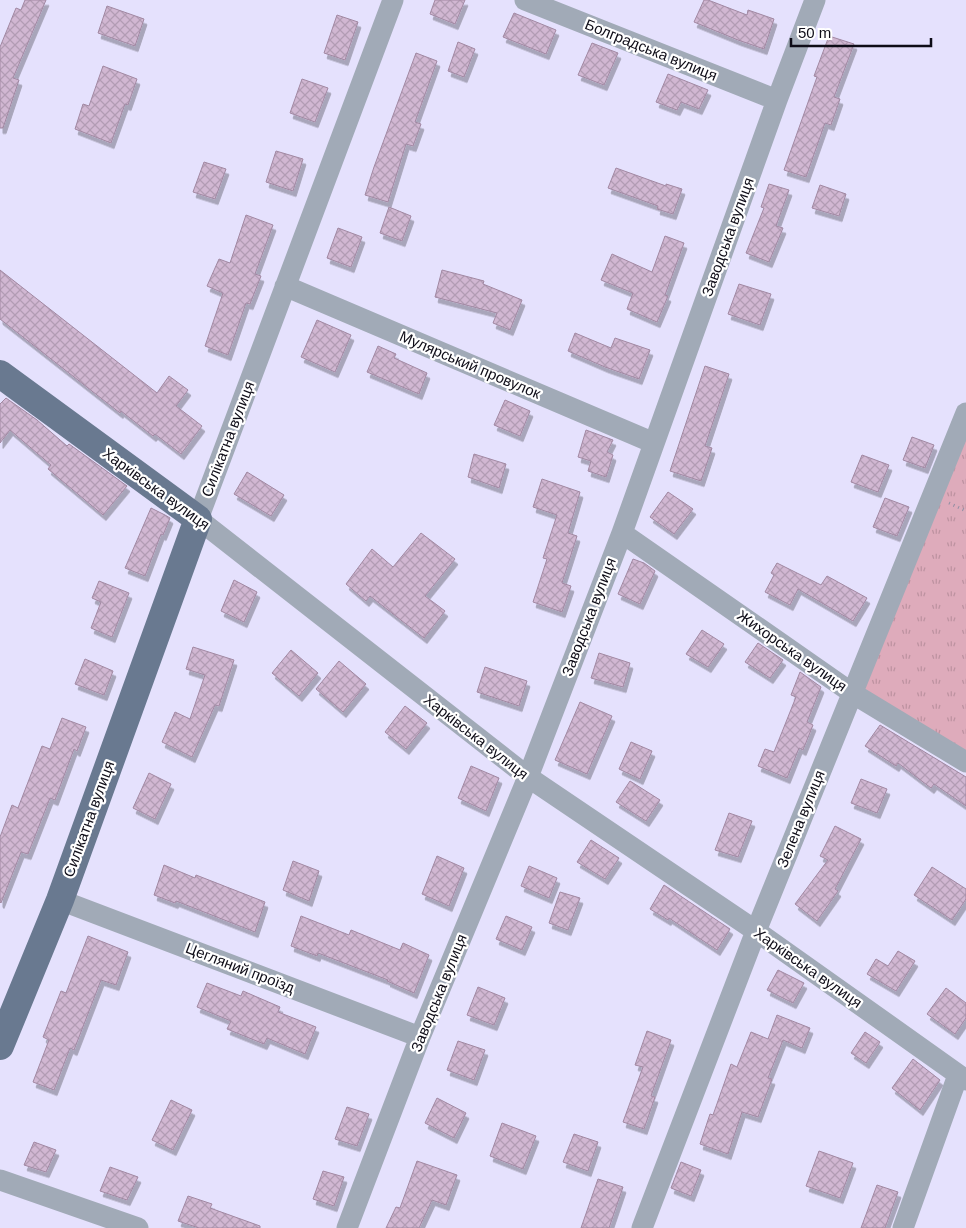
<svg xmlns="http://www.w3.org/2000/svg" width="966" height="1228" font-family="Helvetica,sans-serif">
  <defs>
    <pattern id="grass-tufts" width="24" height="20" patternUnits="userSpaceOnUse" patternTransform="scale(1.25)"><rect width="24" height="20" fill="#deabbb"/><path d="M3 7l-1-3M5 7V3M7 7l1-3M15 17l-1-3M17 17v-4M19 17l1-3" fill="none" stroke="#bd92a0"/></pattern>
    <pattern id="building-cross-hatch" width="8" height="8" patternUnits="userSpaceOnUse" patternTransform="scale(1.25)"><rect width="8" height="8" fill="#d1b7d2"/><path d="M0 0l8 8M0 8l8-8" fill="none" stroke="#b29cb4"/></pattern>
    <filter id="shadow"><feDropShadow dx="3" dy="5.5" stdDeviation="0" flood-color="#0004"/></filter>
  </defs>
  <rect width="100%" height="100%" fill="#e5e1fd"/>
  <path fill="url(#grass-tufts)" d="M966,413v349l-114,-69z"/>
  <path fill="url(#building-cross-hatch)" stroke="#a188a2" filter="url(#shadow)" d="M25,0h21l-33,78 6,2 -16,48h-3v-81l16,-39 5,2z
    M435,0h30l-10,24 -25,-10z
    M704,0h4l39,15 1,-5 26,9 -10,30 -26,-9 -44,-18z
    M107,6l37,13 -9,27 -37,-13z
    M514,13l42,17 -10,24 -43,-17z
    M337,15l21,7 -13,38 -21,-7z
    M829,36l25,8 -20,53 6,2 -9,26 -6,-2 -19,54 -22,-7 33,-93 -3,-1z
    M458,42l17,7 -11,28 -16,-6z
    M592,43l26,10 -14,32 -26,-10z
    M416,53l21,8 -22,61 6,2 -8,22 -7,-2 -18,58 -23,-7 9,-28z
    M103,66l34,13 -9,26 -3,-1 -14,39 -36,-14 8,-25 6,2z
    M668,74l40,16 -9,19 -18,-7 -4,8 -21,-8z
    M302,79l26,9 -13,34 -25,-9z
    M276,151l27,8 -10,32 -27,-9z
    M204,162l22,7 -11,30 -22,-7z
    M616,168l50,18v-2l16,5 -9,25 -16,-5 1,-3 -50,-18z
    M769,184l20,6 -13,36 7,2 -14,34 -23,-9 18,-45 -3,-1z
    M820,185l26,9 -7,22 -27,-8z
    M389,207l22,9 -9,25 -22,-8z
    M246,215l27,10 -18,49 6,2 -11,28 -4,-1 -18,52 -23,-9 18,-53 -16,-7 12,-27 11,4z
    M338,228l24,9 -11,30 -24,-9z
    M665,236l19,7 -19,52 3,1 -11,26 -30,-13 6,-16 -32,-13 11,-26 40,18z
    M0,270l157,123 12,-17 19,14 -12,16 26,20 -21,28 -26,-20 -2,2 -32,-25 -1,2 -120,-94z
    M442,270l42,11 -1,3 39,16 -12,30 -17,-7 4,-10 -62,-16z
    M739,284l32,10 -11,31 -32,-11z
    M317,320l34,15 -16,37 -34,-15z
    M575,333l36,15 4,-10 35,12 -11,29 -34,-12 -37,-16z
    M378,346l18,8 -2,4 33,15 -8,21 -52,-22z
    M705,366l24,8 -24,72 7,2 -11,33 -31,-10z
    M6,398l31,22 30,26 2,-2 58,42 -24,29 -55,-46 3,-4 -41,-35 -10,13v-39z
    M505,400l25,11 -10,25 -26,-11z
    M586,430l27,10 -6,12 6,3 -7,22 -18,-6 3,-10 -13,-4z
    M912,437l22,8 -9,23 -22,-8z
    M474,454l32,10 -7,24 -31,-11z
    M862,455l27,10 -11,27 -27,-10z
    M247,472l37,23 -13,21 -37,-22z
    M542,479l38,13 -12,41 9,3 -15,47 9,3 -9,26 -29,-10 14,-43 -4,-1 14,-43 -24,-8z
    M668,492l25,17 -19,25 -24,-17z
    M885,498l24,9 -12,29 -24,-9z
    M151,508l14,7 5,3 -7,17 -2,-1 -16,42 -20,-8z
    M421,533l34,26 -30,37 20,15 -21,27 -54,-42 -4,5 -20,-17 26,-35 21,18z
    M633,559l11,4 11,8 -15,33 -22,-10z
    M777,563l44,22 6,-9 40,22 -14,23 -55,-32 -8,16 -25,-13 9,-17 -3,-2z
    M234,580l23,12 -13,30 -23,-11z
    M99,581l30,12 -17,44 -21,-9 10,-26 -9,-4z
    M702,630l22,14 -16,23 -22,-13z
    M758,643l25,17 -13,18 -25,-16z
    M193,647l41,13 -15,46 -4,-1 -23,52 -30,-15 13,-30 15,7 15,-44 -19,-6z
    M291,650l27,23 -19,23 -27,-23z
    M599,653l31,10 -7,24 -32,-9z
    M85,659l28,12 -9,24 -29,-11z
    M339,661l27,23 -23,28 -27,-23z
    M485,667l42,14 -8,25 -42,-14z
    M800,672l21,15 -14,35 6,3 -10,25 -4,-2 -12,30 -29,-12 7,-17 9,3 22,-55 -5,-2z
    M580,702l32,14 -25,58 -32,-14z
    M405,706l22,17 -21,26 -21,-17z
    M62,718l24,9 -9,24 -3,-2 -19,51 -5,-2 -22,56 -7,-2 -20,51 -1,-1v-65l12,-32 6,3 24,-62 8,3z
    M880,725l86,52v29l-32,-22 -3,4 -33,-25 -2,3 -31,-20z
    M631,742l21,9 -12,28 -21,-10z
    M471,766l28,12 -13,33 -28,-13z
    M149,773l22,11 -16,35 -22,-11z
    M861,779l26,10 -10,24 -26,-10z
    M630,781l30,19 -14,21 -30,-19z
    M729,813l23,8 -14,36 -23,-7z
    M835,826l26,13 -26,50 3,2 -21,30 -22,-17 33,-44 -8,-4z
    M591,840l28,18 -14,21 -28,-17z
    M437,856l27,12 -15,38 -27,-12z
    M293,861l26,10 -10,30 -26,-11z
    M164,865l31,13 1,-3 69,27 -10,30 -79,-31 -1,2 -21,-8z
    M529,866l28,12 -8,20 -28,-12z
    M932,867l34,22v10l-14,21 -38,-25z
    M664,885l66,44 -13,21 -48,-32 -1,2 -18,-11z
    M560,892l20,6 -12,32 -19,-7z
    M301,916l48,19 2,-5 49,20 3,-7 26,12 -15,38 -27,-12 1,-1 -70,-27 -1,3 -26,-10z
    M506,916l26,11 -10,23 -26,-11z
    M88,936l40,16 -12,33 -15,-5 -27,70 -4,-2 -16,42 -21,-8 16,-42 -6,-3 18,-46 5,2z
    M898,951l17,10 -19,30 -29,-17 9,-15 12,7z
    M778,970l26,13 -11,20 -26,-13z
    M207,983l34,13 2,-5 37,16 -2,5 38,15 -11,27 -38,-16 -3,6 -37,-15 4,-8 -34,-14z
    M478,987l27,11 -11,27 -27,-10z
    M946,988l20,15v15l-11,16 -28,-20z
    M777,1015l33,13 -8,20 -19,-8 -15,38 4,1 -14,38 -16,-5 -14,42 -28,-10 10,-30 3,1 18,-51 6,3 14,-35 17,7z
    M647,1031l24,9 -20,56 4,1 -11,32 -21,-7 20,-55 -8,-2z
    M865,1032l15,10 -14,21 -15,-10z
    M458,1041l27,9 -11,30 -27,-10z
    M913,1059l27,21 -20,30 -28,-22z
    M437,1098l29,15 -12,25 -29,-15z
    M171,1100l21,10 -19,40 -21,-10z
    M347,1107l22,7 -12,32 -22,-7z
    M502,1123l34,13 -13,33 -33,-13z
    M574,1134l24,8 -10,29 -25,-9z
    M34,1142l22,8 -10,22 -22,-7z
    M819,1151l34,12 -13,35 -34,-12z
    M417,1161l40,14 -11,30 -14,-5 -13,28h-33l10,-21 4,1z
    M681,1162l20,8 -10,26 -20,-8z
    M110,1167l28,10 -11,23 -27,-9z
    M323,1171l21,6 -10,29 -21,-7z
    M598,1179l25,8 -14,41h-28z
    M877,1185l21,7 -13,36h-24z
    M188,1196l24,8 -2,4 50,18v2h-61l-21,-7z"/>
  <g fill="none" stroke-linecap="round" stroke-linejoin="round">
    <path stroke="#918ea3" stroke-width="3" stroke-dasharray="1 4" stroke-linecap="butt" d="M949,503l17,8"/>
    <path stroke="#a1aab7" stroke-width="21" d="M393,0l-195,519 330,258 228,154 210,149
      M525,0l252,100
      M285,286l369,157
      M622,533l230,160 114,69
      M60,900l360,137
      M0,1180l138,48
      M347,1228l73,-191 108,-260 94,-244 155,-433 38,-100
      M642,1228l114,-297 210,-518
      M903,1228l55,-153"/>
    <path stroke="#697990" stroke-width="28" d="M0,374l198,145 -138,381 -60,146"/>
  </g>
  <g text-anchor="middle" stroke-width="4.5" stroke-linejoin="round" paint-order="stroke">
    <g font-size="15" fill="#0e0c17" stroke="#fff">
      <text transform="translate(651 50) rotate(22)" y="5">Болградська вулиця</text>
      <text transform="translate(728 237) rotate(-70)" y="5">Заводська вулиця</text>
      <text transform="translate(470 365) rotate(23)" y="5">Мулярський провулок</text>
      <text transform="translate(228 439) rotate(-69)" y="5">Силікатна вулиця</text>
      <text transform="translate(156 489) rotate(36)" y="5">Харківська вулиця</text>
      <text transform="translate(589 617) rotate(-69)" y="5">Заводська вулиця</text>
      <text transform="translate(792 651) rotate(35)" y="5">Жихорська вулиця</text>
      <text transform="translate(476 737) rotate(38)" y="5">Харківська вулиця</text>
      <text transform="translate(89 819) rotate(-70)" y="5">Силікатна вулиця</text>
      <text transform="translate(801 819) rotate(-68)" y="5">Зелена вулиця</text>
      <text transform="translate(240 968) rotate(21)" y="5">Цегляний проїзд</text>
      <text transform="translate(808 968) rotate(35)" y="5">Харківська вулиця</text>
      <text transform="translate(439 993) rotate(-68)" y="5">Заводська вулиця</text>
    </g>
  </g>
  <path d="M791 38v8h140v-8" fill="none" stroke="#0e0c17" stroke-width="2.5"/>
  <text x="798" y="38" font-size="15" fill="#0e0c17" stroke="#ffffff" stroke-width="4" paint-order="stroke">50 m</text>
</svg>
